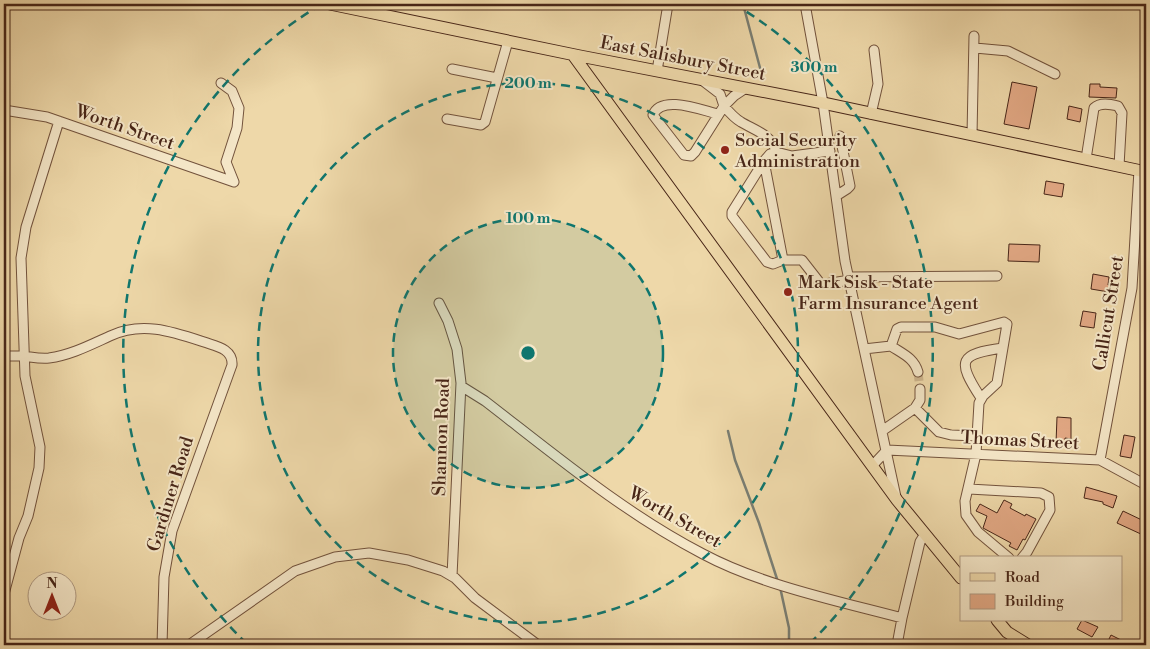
<svg xmlns="http://www.w3.org/2000/svg" width="1150" height="649" font-family="'Libre Bodoni',serif">
  <rect width="100%" height="100%" fill="#eed8a9"/>
  <filter id="stains"><feTurbulence type="fractalNoise" baseFrequency=".004" numOctaves="4"/><feColorMatrix values="0 0 0 0 .2 0 0 0 0 .09 0 0 0 0 .02 0 0 0 .5 -.17"/></filter>
  <radialGradient id="worn" r=".72"><stop offset=".6" stop-color="#630" stop-opacity="0"/><stop offset="1" stop-color="#630" stop-opacity=".3"/></radialGradient>
  <g fill="none" stroke-linecap="round" stroke-linejoin="round">
    <path stroke="#7a7e73" stroke-width="2.5" d="M743,4l20,75
      M728,431l7,29 24,63 19,59
      M780,587l9,41v17"/>
  </g>
  <path fill="#e2a884" stroke="#482618" d="M1012,82l25,5 -8,42 -25,-5z
    M1090,84h10v3l17,1 -1,10 -27,-1z
    M1069,106l13,3 -2,13 -13,-3z
    M1046,181l18,3 -2,13 -18,-3z
    M1009,244l31,1 -1,17 -31,-1z
    M1093,274l16,3 -1,8h3l-2,7 -18,-3z
    M1083,311l13,2 -2,15 -14,-2z
    M1057,417l14,1v21l-6,-1v5h-9z
    M1124,435l11,2 -4,21 -11,-2z
    M1086,487l31,9 -4,12 -10,-4v-2l-19,-4z
    M1004,500l8,4 -2,4 15,8 1,-2 10,5 -11,21 -2,-1 -6,11 -8,-4 2,-3 -28,-15 4,-12 -11,-5 4,-7 17,9z
    M1123,511l23,11v5l-3,8 -26,-12z
    M1082,620l16,7 -6,10 -15,-8z
    M1111,635l20,10h-25z"/>
  <g fill="none" stroke-linecap="round" stroke-linejoin="round">
    <path stroke="#cdb48c" stroke-width="9" stroke-dasharray="9 4.5" stroke-linecap="butt" d="M918,372l2,17"/>
    <g stroke="#72523c" stroke-width="11">
      <path id="minor" d="M805,4l18,99 22,158 51,236
        M975,48l33,3 47,23
        M452,69l45,9
        M657,71l11,-67
        M703,81l17,13 4,12 10,-10 12,-8
        M221,83l11,8 7,17 -2,20 -11,34 8,20
        M4,110l43,7 187,65
        M718,114c-17,-4 -57,-20 -65,1l31,40 7,1 4,-4 29,-46c5,6 10,12 17,16 13,8 32,13 35,30
        M871,114l7,-30 -4,-34
        M447,119l34,6 4,-3 23,-81
        M972,135l2,-99
        M830,151l-38,5 -16,-4 -6,2 -6,7 19,99h19l18,23 5,1 25,-4
        M1086,159l8,-51c6,-6 16,-4 24,-2l4,7 -3,53
        M764,161l-32,51v4l35,46 6,2 10,-4
        M836,196l11,-7 3,-3 -10,-50
        M849,277l148,-1
        M439,303l9,18 9,28 4,34 -9,193
        M891,346c12,8 23,12 27,26
        M864,349l27,-3 6,-17 4,-2h34l24,7 45,-12 3,2 -10,59 -14,13 -4,7 -3,51 -11,47 1,14 12,17 31,26
        M4,356c6,0 13,0 19,0 9,1 17,3 26,2 22,-3 41,-13 61,-22 34,-16 66,-3 100,8 10,3 23,7 22,21l-60,166 -8,46 -2,68
        M461,386l24,15c70,54 139,112 218,153 58,31 135,47 199,64
        M981,398c-25,-38 -22,-44 22,-50
        M915,408l5,-8v-11
        M882,431l33,-23 24,24 12,3 26,1
        M887,450l213,10 46,25
        M1100,460l32,-172 7,-118
        M872,466l15,-16
        M969,489l72,4 8,4 1,13 -23,42 -5,6
        M4,594l15,-56 9,-22 11,-48 1,-21 -15,-71 -4,-118 5,-31 33,-106
        M189,645l106,-74 40,-14 34,-4 39,7 35,11 12,7 20,20 63,47
        M897,645l5,-27 18,-76 5,-8"/>
    </g>
    <g stroke="#482618" stroke-width="13">
      <path id="major" d="M330,4l250,52 243,47 323,69
        M573,55l324,445 64,78
        M997,620l10,12 21,13"/>
    </g>
    <use href="#minor" stroke="#f4e6c7" stroke-width="9"/>
    <use href="#major" stroke="#eed8a9" stroke-width="11"/>
  </g>
  <circle cx="528" cy="353" r="135" fill="#0f766e" fill-opacity=".12"/>
  <g fill="none" stroke="#0f766e" stroke-width="2.5" stroke-dasharray="9 6">
    <circle cx="528" cy="353" r="135"/>
    <circle cx="528" cy="353" r="270"/>
    <path d="M247 644A405 405 0 0 1 322 4M734 4A405 405 0 0 1 809 644"/>
  </g>
  <g fill="#8f2418" stroke="#f4e6c7" stroke-width="2">
    <circle cx="725" cy="150" r="5"/>
    <circle cx="788" cy="292" r="5"/>
  </g>
  <g text-anchor="middle" stroke-width="4" stroke-linejoin="round" paint-order="stroke">
    <g font-size="18" fill="#482618" stroke="#f4e6c7">
      <text transform="translate(683 58) rotate(11)" y="6">East Salisbury Street</text>
      <text transform="translate(125 127) rotate(19)" y="6">Worth Street</text>
      <text transform="translate(1108 313) rotate(-81)" y="6">Callicut Street</text>
      <text transform="translate(441 437) rotate(-88)" y="6">Shannon Road</text>
      <text transform="translate(1020 440) rotate(3)" y="6">Thomas Street</text>
      <text transform="translate(170 494) rotate(-73)" y="6">Gardiner Road</text>
      <text transform="translate(675 517) rotate(30)" y="6">Worth Street</text>
    </g>
    <g font-size="18" fill="#482618" stroke="#f4e6c7" text-anchor="start">
      <text x="735" y="146">Social Security<tspan x="735" dy="21">Administration</tspan></text>
      <text x="798" y="288">Mark Sisk - State<tspan x="798" dy="21">Farm Insurance Agent</tspan></text>
    </g>
  </g>
  <circle cx="528" cy="353" r="8" fill="#0f766e" stroke="#f4e6c7" stroke-width="2.5"/>
  <g font-size="15" text-anchor="middle" font-weight="bold" fill="#0f766e" stroke="#f4e6c7" stroke-width="4" stroke-linejoin="round" paint-order="stroke">
    <text x="814" y="72">300 m</text>
    <text x="528" y="88">200 m</text>
    <text x="528" y="223">100 m</text>
  </g>
  <rect width="1150" height="649" fill="none" stroke="#eed8a9" stroke-width="20"/>
  <rect x="5" y="5" width="1140" height="639" fill="none" stroke="#482618" stroke-width="2.5"/>
  <rect x="10" y="10" width="1130" height="629" fill="none" stroke="#482618"/>
  <rect x="960" y="556" width="162" height="65" fill="#f4e6c7" stroke="#af9981"/>
  <rect x="970" y="573" width="25" height="8" fill="#eed8a9" stroke="#af9981"/>
  <text x="1005" y="582" font-size="15" fill="#482618">Road</text>
  <rect x="970" y="594" width="25" height="15" fill="#e2a884" stroke="#af9981"/>
  <text x="1005" y="606" font-size="15" fill="#482618">Building</text>
  <g transform="translate(52 596)"><circle r="24" fill="#f4e6c7" stroke="#af9981"/>
  <path d="M0-4L9 19L0 12L-9 19Z" fill="#8f2418"/>
  <text y="-8" font-size="14" font-weight="bold" text-anchor="middle" fill="#482618">N</text>
  </g>
  <rect width="100%" height="100%" filter="url(#stains)"/>
  <rect width="100%" height="100%" fill="url(#worn)"/>
</svg>
